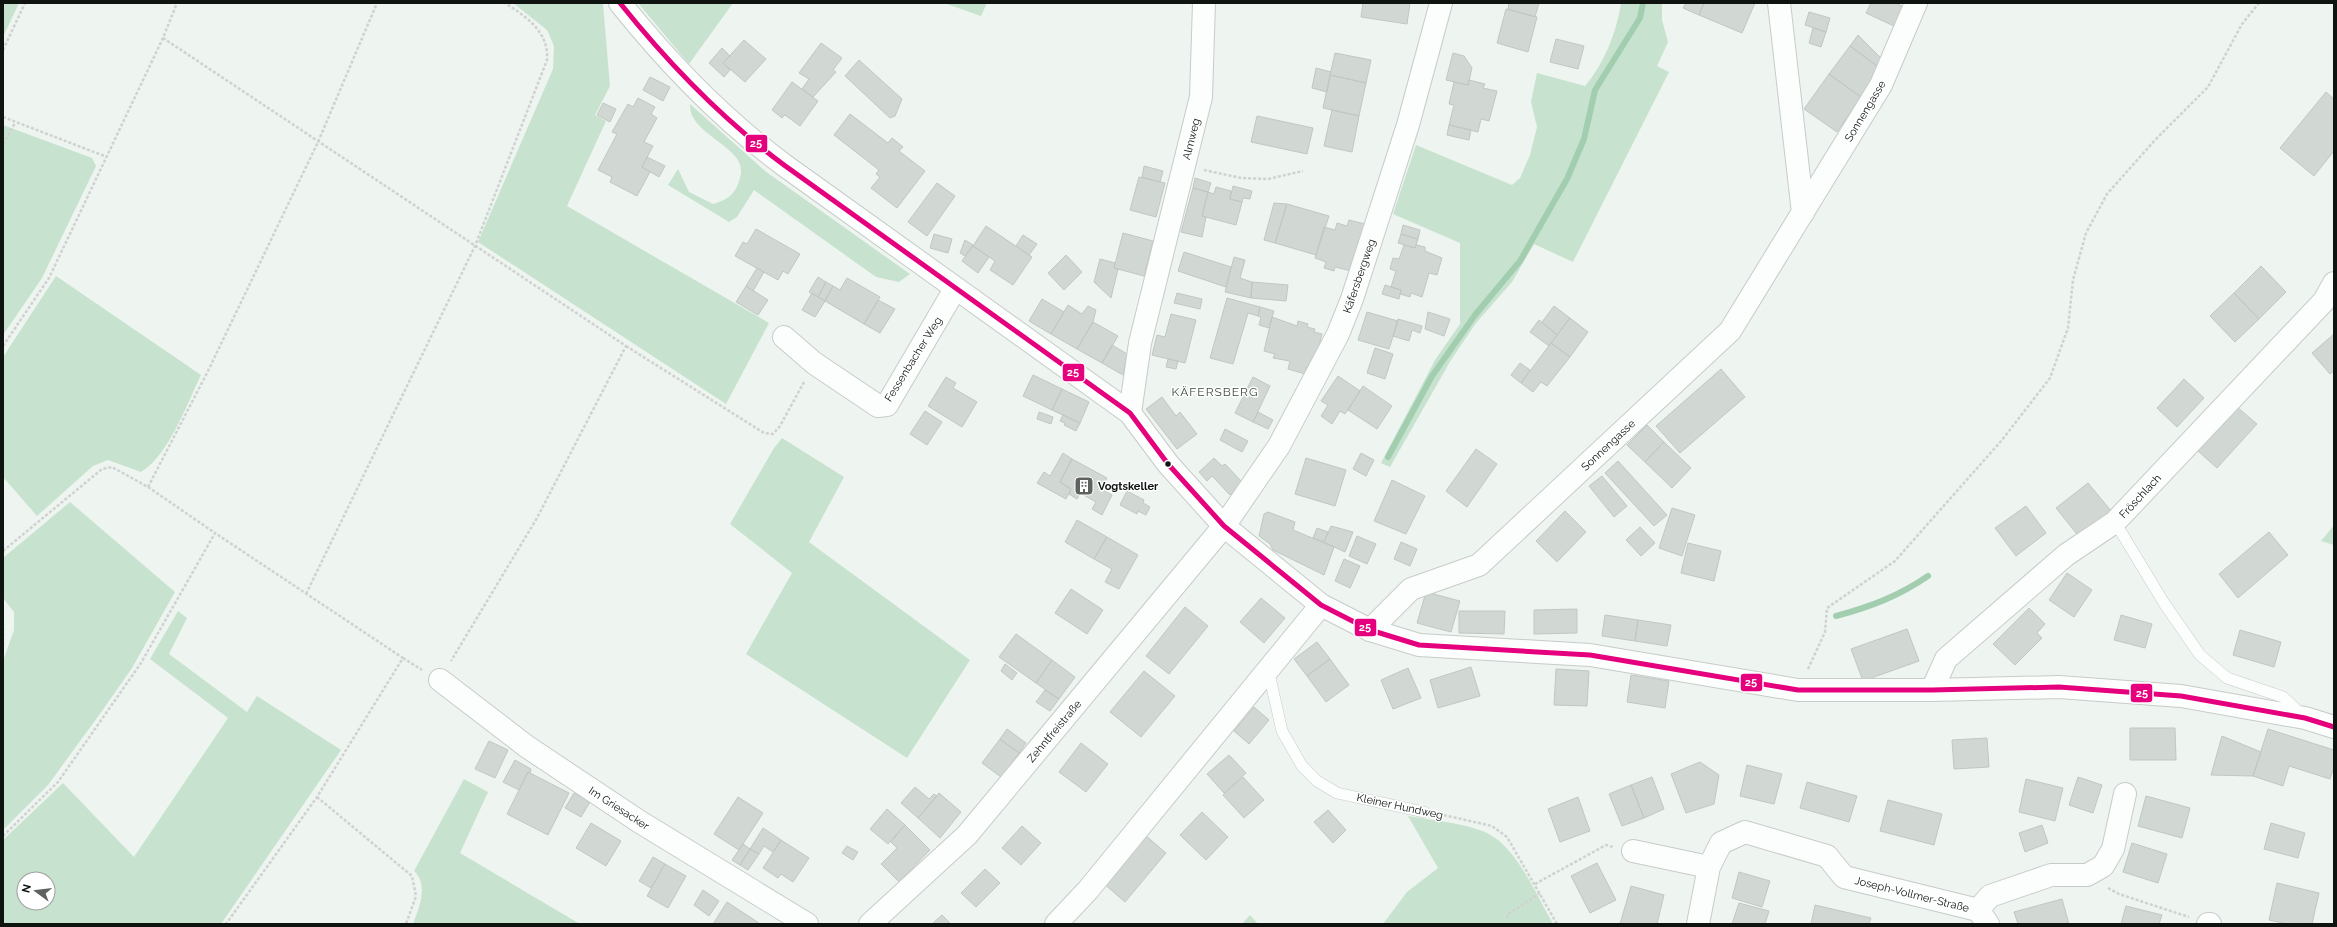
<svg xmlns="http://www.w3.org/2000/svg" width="2337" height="927" font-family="Raleway,sans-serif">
  <rect width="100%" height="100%" fill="#eef4ef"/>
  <path fill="#c7e3cf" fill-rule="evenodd" d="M3,3h16l-16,34z
    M513,3l90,1 7,82 -15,29 11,6 -39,85 202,117 -43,81 -248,-162 75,-173 1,-23 -7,-16z
    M638,3h95l-44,61z
    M944,3h43l-6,13z
    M1621,3h41v17l6,22 -11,24 12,6 -96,190 -39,-18 -22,38 -36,41 -25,37 -61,107 -9,-4 54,-103 25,-36v-81l-67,-29 23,-69 96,40 8,-7 10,-23 7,-28 -6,-25 6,-29 48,13c19,-22 32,-55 36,-83z
    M690,104l75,67 145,103 -11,8 -23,-5 -122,-87 -17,27 -8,5 -61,-37 10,-16 11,23 24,12c11,-3 21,-8 25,-20 1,-4 3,-8 3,-12 2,-26 -53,-38 -51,-68z
    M3,125l89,33 4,8 -54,112 -39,57z
    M56,276l145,99c-14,29 -33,81 -60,97l-33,-12 -15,6 -56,50 -34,-39v-120z
    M782,438l62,39 -35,65 161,118 -63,98 -161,-104 46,-81 -62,-49 44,-76z
    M70,502l105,90 -43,76 -30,43 -54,74 -45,45v-169l11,-31v-18l-11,-14v-40z
    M2334,525v20l-13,-4z
    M178,611l9,7 -18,36 78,58 10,-16 84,54 -120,174h-218v-84l60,-57 71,74 94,-139 -78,-59zM24,879h24v24h-24z
    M464,779l24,13 -28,61 120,71h-167c6,-16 16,-39 1,-53z
    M1408,816c23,4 66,8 84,20 26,15 46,62 61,88h-170l24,-32 31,-24z
    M1250,915l8,9h-16z"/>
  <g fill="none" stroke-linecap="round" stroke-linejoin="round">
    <path stroke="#a2ceaf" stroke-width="6" d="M1388,457l44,-81 43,-61 45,-54 47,-82 17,-40 11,-49 45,-72 3,-15
      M1836,616c34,-9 63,-20 92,-40"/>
  </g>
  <path fill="#d1d7d2" stroke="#c1c7c2" d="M1363,3h47l-3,21 -46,-7z
    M1509,3h30l-4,14 -27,-8z
    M1686,3h18l-5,12 -16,-7z
    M1704,3h51l-13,30 -43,-18z
    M1871,3h25l9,5 -9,19 -30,-14z
    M1506,9l31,8 -9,35 -31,-9z
    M1809,12l21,6 -4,14 -21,-7z
    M1813,28l13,4 -5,15 -12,-4z
    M1858,35l27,27 -4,7 -31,-23z
    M1556,39l28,7 -6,23 -28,-7z
    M744,40l22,19 -21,23 -22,-19z
    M821,43l21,15 -9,12 3,2 -23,25 -11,-8 7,-10 -10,-6z
    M1850,46l31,23 -20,28 -32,-23z
    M722,48l8,8 -7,7 7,7 -6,7 -15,-14z
    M1335,53l36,7 -5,23 -36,-8z
    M1453,53l11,3 8,12 -4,17 -22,-5z
    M859,60l43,39 -7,17 -5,2 -45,-42z
    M1316,68l15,4 -4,20 -15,-4z
    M1829,74l32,23 -24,35 -33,-23z
    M1330,75l36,8 -7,33 -36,-8z
    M650,77l20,10 -7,14 -20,-11z
    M1469,80l16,4 -2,4 14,3 -8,30 -8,-2 -3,13 -29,-7 5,-20 -5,-1 5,-22 14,3z
    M792,82l26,19 -18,25 -15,-11 -3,3 -10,-8z
    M2326,92l8,7v52l-20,25 -34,-28z
    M638,98l17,9 -4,7 6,4 -13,24 9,4 -11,21 8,5 -13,24 -27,-14 2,-5 -14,-7 19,-36 -5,-2 16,-28 5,3z
    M603,103l13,6 -6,13 -13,-7z
    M1332,110l27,6 -7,36 -28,-6z
    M850,114l38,29 4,-5 11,9 -4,4 26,20 -28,37 -26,-20 9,-11 -4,-3 3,-4 -45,-35z
    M1257,116l56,12 -6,26 -56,-12z
    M1449,125l22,5 -2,10 -22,-5z
    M647,157l18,9 -6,11 -17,-10z
    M1144,166l19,5 -3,11 -18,-5z
    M1139,177l26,6 -9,34 -26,-7z
    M1195,178l16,5 -3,9 -15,-4z
    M937,183l18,13 -28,40 -19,-14z
    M1233,186l19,5 -2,8 -7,-1 -1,4 -12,-3z
    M1216,187l15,4 -1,8 12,3 -6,23 -34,-9 6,-24 6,2z
    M1193,188l15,4 -6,24 4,1 -4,20 -21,-5z
    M1274,203l13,1 -12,39 -11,-3z
    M1287,204l42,12 -13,39 -41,-12z
    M1349,220l16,4 -14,47 -16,-4 -1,4 -10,-3 2,-6 -11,-4 9,-31 11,3 2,-7 10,3z
    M1403,225l17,5 -2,9 -17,-5z
    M986,226l46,31 -19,28 -23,-15 5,-9 -22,-15z
    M756,229l44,25 -12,20 -5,-3 -5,9 -43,-24 8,-14 4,2z
    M1123,233l30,8 -9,35 -30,-8z
    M934,234l18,5 -4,14 -18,-5z
    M1401,234l17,5 -3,9 -17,-5z
    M1023,235l14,9 -8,11 -13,-9z
    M965,240l8,5 -8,11 -5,-3z
    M1404,245l11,3 1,-3 9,2v4l17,7 -5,17 -8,-2 -7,24 -11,-4 -1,4 -10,-3 1,-4 -10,-3 5,-16 -6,-2 3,-11 6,1z
    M973,246l16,11 -11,16 -16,-12z
    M1184,252l47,15 -5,20 -48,-16z
    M1066,255l16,17 -18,18 -16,-17z
    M1234,257l11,3 -5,18 12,4 -1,16 -26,-6z
    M1100,259l15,4 -1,5 4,1 -7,29 -17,-16z
    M2261,266l25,26 -27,27 -25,-26z
    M757,268l7,4 -11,19 -7,-5z
    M818,277l8,5 -8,15 -9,-5z
    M847,278l33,19 -16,27 -39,-23 8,-15 7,4z
    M826,282l7,4 -8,15 -7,-4z
    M1252,282l36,3 -2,16 -35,-3z
    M1385,285l16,5 -2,9 -17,-5z
    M746,286l22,14 -10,15 -22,-13z
    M812,293l13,8 -10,16 -13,-7z
    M1177,293l25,6 -2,10 -26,-6z
    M2234,293l25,26 -24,23 -25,-26z
    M1227,298l33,9 -2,9 -10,-3 -15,51 -23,-6z
    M1042,299l22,13 -13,22 -22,-13z
    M878,300l17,9 -15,24 -16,-9z
    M1068,305l14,9 6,-8 8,4 -3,12 -16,27 -26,-15z
    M1554,306l16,12 -13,17 -15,-13z
    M1260,307l14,4 -5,17 -10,-3 2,-8 -3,-1z
    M1367,312l31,9 -9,28 -31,-9z
    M1428,312l22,7 -6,17 -19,-7z
    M1171,314l25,6 -11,43 -33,-8 5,-20 8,2z
    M1272,317l25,9 1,-5 10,3 -1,3 8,2 -1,3 8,2 -9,35 -7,-2 -1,7 -17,-5 2,-8 -17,-3 2,-4 -11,-3z
    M1570,318l18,14 -18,25 -19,-14z
    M1398,319l24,7 -2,7 -8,-3 -3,11 -16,-5z
    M1539,320l18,15 -8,11 -19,-14z
    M1093,322l25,14 -16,27 -25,-14z
    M2334,334v37l-4,3 -18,-21z
    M1551,343l19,14 -23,29 -6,-4 -8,10 -12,-9z
    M1112,345l15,9 -4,21 -21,-12z
    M1375,348l18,6 -8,25 -18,-6z
    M1168,359l10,2 -2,8 -10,-2z
    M1520,363l10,7 -9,13 -10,-8z
    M1721,369l24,28 -65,56 -24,-27z
    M1033,375l29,14 -10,21 -29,-14z
    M1338,376l22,15 -15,23 -5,-3 -8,13 -11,-8 7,-11 -7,-4z
    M946,377l10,6 -3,5 24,14 -15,25 -34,-21z
    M1253,377l17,9 -17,36 -18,-9z
    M2184,379l20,19 -27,29 -20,-19z
    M1363,386l29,20 -15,23 -29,-19z
    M1062,389l27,13 -9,21 -28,-13z
    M1162,397l14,19 4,-4 17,22 -20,15 -31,-40z
    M2237,407l20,17 -40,44 -19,-17z
    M925,411l17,11 -15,23 -17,-11z
    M1039,412l14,5 -2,7 -14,-5z
    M1258,412l15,8 -5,9 -15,-7z
    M1063,415l17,8 -4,8 -12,-6 1,-2 -5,-2z
    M1647,425l17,17 -19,20 -18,-17z
    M1225,429l23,12 -6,11 -22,-12z
    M1664,442l27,26 -19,20 -27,-26z
    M1476,449l21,15 -30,43 -21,-16z
    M1063,453l9,6 -12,23 11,7 -5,10 -29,-16 7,-11 6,4z
    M1361,453l13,7 -8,16 -13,-7z
    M1214,458l8,8 3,-2 18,19 -13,12 -18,-19 -5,5 -8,-9z
    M1306,458l40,12 -11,36 -40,-12z
    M1072,459l35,19 -6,11 11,6 -10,20 -10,-6 4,-7 -16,-9 -3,6 -8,-5 2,-5 -11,-7z
    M1618,461l49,54 -13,11 -49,-53z
    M1602,476l25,30 -13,11 -25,-31z
    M1392,480l33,16 -19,38 -32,-13z
    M2088,483l24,29 -32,26 -24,-30z
    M1127,491l17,9 -1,3 7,4 -4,8 -8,-4 -1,3 -17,-9z
    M2026,506l20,27 -30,23 -21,-28z
    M1672,508l23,7 -13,41 -23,-8z
    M1565,511l21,21 -29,30 -21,-21z
    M1268,512l27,10 -2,8 41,17 -10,28 -51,-25 -3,-6 -11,-8 5,-22z
    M1077,520l30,17 -13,22 -29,-17z
    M1331,526l22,6 -8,20 -21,-10z
    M1640,527l15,16 -14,13 -15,-16z
    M1317,528l11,4 -4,10 -11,-4z
    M2269,532l19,23 -50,43 -19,-24z
    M1357,536l19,8 -9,20 -18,-8z
    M1107,537l31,18 -19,34 -14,-7 7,-13 -18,-10z
    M1401,542l16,7 -7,17 -16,-7z
    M1688,543l33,8 -7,30 -33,-8z
    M1344,559l16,7 -10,22 -15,-7z
    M2067,573l25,17 -18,27 -25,-17z
    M1071,589l32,21 -16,24 -32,-21z
    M1426,592l34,9 -9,31 -34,-9z
    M1261,598l24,20 -21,25 -24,-21z
    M1185,607l23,19 -39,48 -23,-18z
    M2029,608l16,16 -8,9 5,5 -27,27 -22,-21z
    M1577,609v24l-43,1v-24z
    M1459,611h46l-1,23 -45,-1z
    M1605,615l33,5 -3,21 -33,-5z
    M2121,615l31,9 -7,24 -31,-8z
    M1638,620l33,5 -4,21 -32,-5z
    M1907,629l12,32 -56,20 -12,-32z
    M2240,630l41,12 -7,25 -41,-12z
    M1016,634l36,26 -16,23 -37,-26z
    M1317,642l13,17 -23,17 -13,-17z
    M1330,659l19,26 -23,17 -19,-26z
    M1052,660l23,17 -16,22 -23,-16z
    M1005,664l12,9 -5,7 -11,-9z
    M1471,667l9,29 -42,12 -8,-28z
    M1408,668l13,30 -28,11 -12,-29z
    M1556,669l33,2 -2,35 -33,-1z
    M1144,671l31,25 -34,41 -31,-25z
    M1631,675l38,6 -4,27 -38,-6z
    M1045,690l14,9 -9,12 -14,-9z
    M1254,707l15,13 -20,24 -15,-13z
    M2130,728h45l1,32h-46z
    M1007,729l19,14 -7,10 -19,-14z
    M2268,729l66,21v17l-4,12 -41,-13 -6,20 -30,-10z
    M2222,736l39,16 -8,24 -42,-1z
    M1987,738l2,29 -35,2 -2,-29z
    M1000,739l19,14 -18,24 -19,-14z
    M489,741l19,9 -13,28 -20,-9z
    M1081,743l27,21 -22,28 -27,-20z
    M1229,755l17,18 -22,20 -17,-19z
    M515,760l16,9 -1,4 -2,-1 -9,18 -16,-8z
    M1700,762l19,13 -5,29 -28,9 -15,-39z
    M1747,765l35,9 -8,30 -34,-8z
    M528,772l41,21 -21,42 -41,-21z
    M1243,777l21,23 -20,18 -21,-23z
    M1652,777l12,32 -20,9 -13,-33z
    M2078,777l24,8 -9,28 -24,-8z
    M2026,779l37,9 -8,33 -36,-9z
    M1807,782l50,14 -8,26 -49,-14z
    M1631,785l13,33 -22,8 -13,-32z
    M915,787l14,12 5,-5 3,2 -19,22 -17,-15z
    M574,793l16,9 -9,15 -16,-9z
    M939,793l22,19 -21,26 -22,-20z
    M2146,796l44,12 -8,30 -44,-12z
    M738,797l25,16 -24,37 -25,-16z
    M1578,797l12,34 -30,11 -12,-33z
    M1888,800l54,14 -8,31 -54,-14z
    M887,809l18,16 -17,19 -18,-15z
    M1328,810l18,20 -13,13 -19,-21z
    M1202,812l26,25 -22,23 -26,-25z
    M591,823l30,18 -15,25 -30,-18z
    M2271,823l34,10 -7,25 -34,-9z
    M905,825l25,25 -31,32 -18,-18 16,-16 -6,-6z
    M2042,825l6,18 -23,9 -6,-19z
    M1022,826l19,17 -20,22 -19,-17z
    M763,828l18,12 -8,12 -9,-6 -5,8 -9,-5z
    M1144,834l22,19 -41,49 -23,-20z
    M781,840l28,18 -16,24 -12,-8 -3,4 -15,-10z
    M2132,843l35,11 -9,29 -35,-11z
    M743,844l7,5 -10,16 -8,-5z
    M847,846l11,6 -5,8 -11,-7z
    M750,849l9,5 -11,16 -8,-5z
    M653,857l12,7 -14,24 -12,-7z
    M1597,863l19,37 -26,13 -19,-37z
    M665,864l21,12 -18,32 -21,-12z
    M985,869l15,14 -24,24 -15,-14z
    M1739,872l31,9 -8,26 -30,-9z
    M2277,883l42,10 -7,31h-25l-18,-4z
    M1631,886l33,9 -7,29h-37z
    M703,890l16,11 -10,15 -15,-11z
    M2062,899l7,25h-51l-4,-12z
    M727,902l32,21 -1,1h-45z
    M1739,903l30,8 -4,13h-33z
    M1815,905l56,13 -2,6h-58z
    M2126,906l36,9 -3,9h-38z
    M942,915l9,9h-19z"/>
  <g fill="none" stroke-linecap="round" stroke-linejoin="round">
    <g stroke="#c7ccc8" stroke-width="12">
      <path id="service" d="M2115,522l49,81 36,52 27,23 56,19 17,16
        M1268,669l14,62 20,35 15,15 20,12 87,19"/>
    </g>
    <g stroke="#c7ccc8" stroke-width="24">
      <path id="minor" d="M1779,3l24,210
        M784,337l30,26 64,43 9,-1 68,-116
        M1130,413l10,-70 61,-246 3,-94
        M1370,630l41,-41 68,-24 251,-234 151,-246 35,-82
        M440,680l86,66 114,76 167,102
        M1932,690l14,-31 120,-104 49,-33 209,-221 10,-18
        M1633,851l76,16
        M1978,910l12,-14 61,-21h36l16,-9 10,-17 12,-55
        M870,924l97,-89 257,-309 55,-80 59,-112 14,-35 56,-174 33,-122
        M1056,924l32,-34 233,-285
        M1698,924l11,-57 12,-24 24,-11 82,24 17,21 134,33 10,14
        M2208,924h2"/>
    </g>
    <g stroke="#c7ccc8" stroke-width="24">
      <path id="tertiary" d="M620,3c48,60 102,116 164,162l346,248 38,51 56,62 97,79 49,25 49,15 171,10 208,35h134l127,-3 122,9 124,22 29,9"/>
    </g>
    <path stroke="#cfd2d0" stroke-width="2.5" stroke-dasharray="3 2" stroke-linecap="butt" d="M163,38l463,308 -89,172 -86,143
      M3,50l22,-47
      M3,117l104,40
      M3,144l12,-21
      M1204,170l37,8 27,1 35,-8
      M3,346l46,-68 114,-240 14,-35
      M626,346l138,87 9,1 7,-8 24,-44
      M148,487l60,-116 110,-229 59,-139
      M3,551l99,-82 10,-2 36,20 67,46
      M306,594l169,-348 72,-186c2,-28 -20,-43 -42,-57
      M3,623v24
      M403,658l19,12
      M1808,669l17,-37 2,-24 68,-47 107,-121 48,-62 18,-50 5,-48 13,-47 21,-39 48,-54 53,-53 34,-63 17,-21
      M317,797l95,79 4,20 -10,28
      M1439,814l53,12 15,11 50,87
      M3,836l55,-54 83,-119 74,-130 188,125 -86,139 -91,127
      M1535,884l71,-39 7,2
      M2108,888l11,6 70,23
      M1508,918l-1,-3 33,-22"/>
    <use href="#service" stroke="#fcfdfd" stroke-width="11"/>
    <use href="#minor" stroke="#fcfdfd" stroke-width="22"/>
    <use href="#tertiary" stroke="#fcfdfd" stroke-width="22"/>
    <g stroke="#fff" stroke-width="8">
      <path id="bus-1" d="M620,3c48,60 102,116 164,162l346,248 38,51 56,62 97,79 49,25 49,15 171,10 208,35h134l127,-3 122,9 124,22 29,9"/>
    </g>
    <use href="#bus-1" stroke="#e5007d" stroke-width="5"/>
  </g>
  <defs>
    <g id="building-square" transform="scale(1)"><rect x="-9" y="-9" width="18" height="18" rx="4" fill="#5d625f" stroke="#fff"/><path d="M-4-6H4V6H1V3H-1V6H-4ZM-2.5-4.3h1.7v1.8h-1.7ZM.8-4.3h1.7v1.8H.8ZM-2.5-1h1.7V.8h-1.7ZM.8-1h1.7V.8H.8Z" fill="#fff"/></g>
  </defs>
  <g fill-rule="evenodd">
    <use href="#building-square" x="1084" y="486"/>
  </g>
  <circle fill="#0f1411" stroke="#fff" stroke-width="1.5" cx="1168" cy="464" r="3.5"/>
  <g text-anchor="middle" stroke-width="3" stroke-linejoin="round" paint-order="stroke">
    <g font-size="11" fill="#0f1411" stroke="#fff">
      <text transform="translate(1865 111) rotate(-59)" y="4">Sonnengasse</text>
      <text transform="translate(1191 139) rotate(-76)" y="4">Almweg</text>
      <text transform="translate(1359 276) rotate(-71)" y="4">Käfersbergweg</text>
      <text transform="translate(913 359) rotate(-58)" y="4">Fessenbacher Weg</text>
      <text transform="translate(1608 445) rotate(-43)" y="4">Sonnengasse</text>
      <text transform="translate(2140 496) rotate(-47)" y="4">Fröschlach</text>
      <text transform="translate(1054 731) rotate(-50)" y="4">Zehntfreistraße</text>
      <text transform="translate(1400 806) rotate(12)" y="4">Kleiner Hundweg</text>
      <text transform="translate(619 808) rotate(33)" y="4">Im Griesacker</text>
      <text transform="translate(1912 894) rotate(14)" y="4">Joseph-Vollmer-Straße</text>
    </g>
    <g font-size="11" font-weight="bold" fill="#0f1411" stroke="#fff" text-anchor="start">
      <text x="1098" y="490">Vogtskeller</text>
    </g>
    <g font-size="12" letter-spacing="1" fill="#3d473f" stroke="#fff">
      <text x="1215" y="396">KÄFERSBERG</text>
    </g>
  </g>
  <g stroke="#fff" stroke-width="1.5">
    <rect x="745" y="134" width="23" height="19" rx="4" fill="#e5007d"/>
    <rect x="1062" y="363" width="23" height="19" rx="4" fill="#e5007d"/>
    <rect x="1354" y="618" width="23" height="19" rx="4" fill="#e5007d"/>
    <rect x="1740" y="673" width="23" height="19" rx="4" fill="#e5007d"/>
    <rect x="2130" y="683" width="23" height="20" rx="4" fill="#e5007d"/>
  </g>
  <g font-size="11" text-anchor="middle" font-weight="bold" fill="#fff">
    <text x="756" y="147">25</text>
    <text x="1073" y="376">25</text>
    <text x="1365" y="631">25</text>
    <text x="1751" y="686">25</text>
    <text x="2142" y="697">25</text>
  </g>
  <rect width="2337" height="927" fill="none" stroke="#0f1411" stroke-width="8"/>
  <g transform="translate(36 891) rotate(285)"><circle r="19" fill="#ffffff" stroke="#9fa1a0"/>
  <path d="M0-3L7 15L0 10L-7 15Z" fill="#5d625f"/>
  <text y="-6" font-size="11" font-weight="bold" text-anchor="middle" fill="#0f1411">N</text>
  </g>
</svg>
